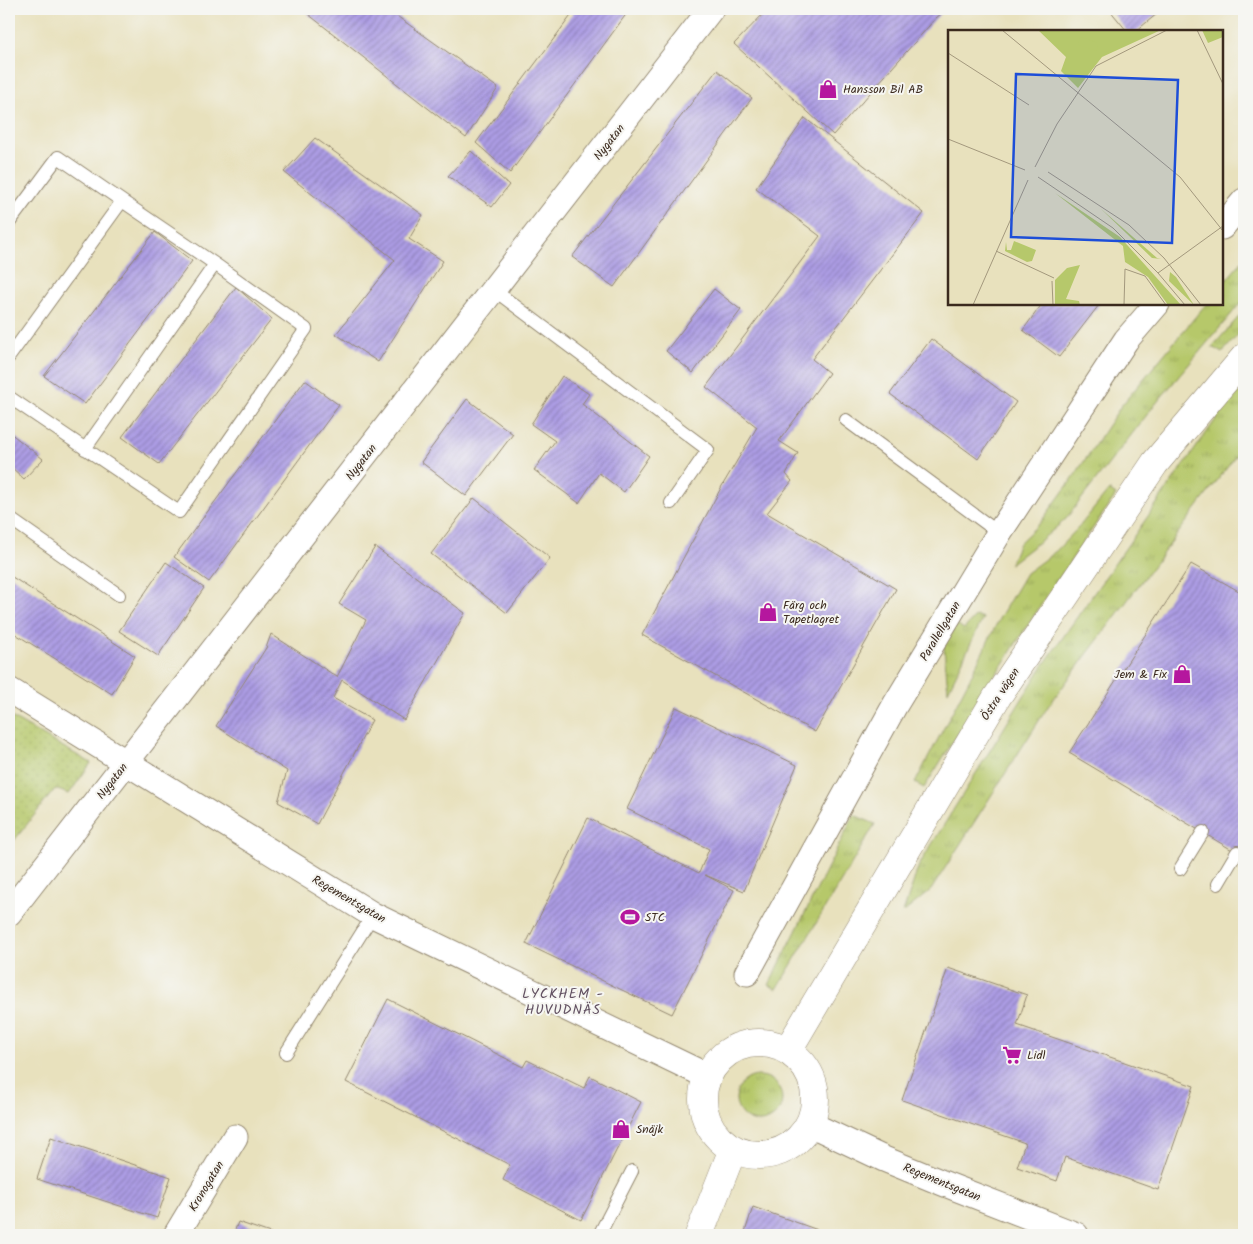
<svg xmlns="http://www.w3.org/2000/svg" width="1253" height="1244" font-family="Kalam,sans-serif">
  <defs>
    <pattern id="grass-tufts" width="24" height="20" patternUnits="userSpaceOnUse" patternTransform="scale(1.25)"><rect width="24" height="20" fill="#b6c86b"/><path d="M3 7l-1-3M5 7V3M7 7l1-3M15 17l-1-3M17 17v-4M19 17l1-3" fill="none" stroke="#9dac5c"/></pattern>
    <pattern id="park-dots" width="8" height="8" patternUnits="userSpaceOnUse" patternTransform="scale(1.25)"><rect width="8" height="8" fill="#b6c86b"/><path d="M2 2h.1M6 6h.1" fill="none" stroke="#9dac5c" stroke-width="1.8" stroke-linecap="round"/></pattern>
    <pattern id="building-hatch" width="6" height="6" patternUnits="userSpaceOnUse" patternTransform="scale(1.25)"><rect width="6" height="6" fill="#ac9ce4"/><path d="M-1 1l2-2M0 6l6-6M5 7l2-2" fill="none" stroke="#8d7fb8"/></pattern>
  </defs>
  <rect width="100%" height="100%" fill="#f6f6f2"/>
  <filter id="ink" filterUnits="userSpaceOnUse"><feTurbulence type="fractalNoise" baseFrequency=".02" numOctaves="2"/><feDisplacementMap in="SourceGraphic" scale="10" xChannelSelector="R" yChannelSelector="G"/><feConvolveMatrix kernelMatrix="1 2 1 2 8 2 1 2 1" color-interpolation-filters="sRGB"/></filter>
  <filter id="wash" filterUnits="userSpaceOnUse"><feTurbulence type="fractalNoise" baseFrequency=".0096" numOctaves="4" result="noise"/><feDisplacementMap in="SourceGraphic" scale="20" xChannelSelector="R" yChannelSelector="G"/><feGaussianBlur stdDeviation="1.12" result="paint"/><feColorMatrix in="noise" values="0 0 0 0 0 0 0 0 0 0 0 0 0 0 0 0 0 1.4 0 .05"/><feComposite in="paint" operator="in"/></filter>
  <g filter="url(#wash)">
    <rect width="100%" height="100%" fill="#e8e1bd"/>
    <path fill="url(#grass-tufts)" stroke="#787944" d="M1244,259v40l-91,108 -88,113 -25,21 -30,23 9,-21 21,-20 33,-45 48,-72 85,-102h16v-19z
      M1244,311v17l-22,25 -10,-6z
      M1244,386v59l-195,260 -118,185 -28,23 16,-48 121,-195 186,-265z
      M1109,490l7,5c-67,95 -130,194 -192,293l-9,-5 55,-105 30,-61 26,-44 30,-22 23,-24z
      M976,616l7,2 -35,73 -5,-54 7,-17 14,9z
      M854,815l21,9 -98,165 -8,-4z
      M736 1099a23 23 0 1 1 46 0a23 23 0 1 1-46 0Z"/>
    <path fill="url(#park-dots)" stroke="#787944" d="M9,716l82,47 -22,31 -14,-5 -46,58z"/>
    <g id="blocks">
      <path fill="url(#building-hatch)" d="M312,9h75l111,79 -32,50 -158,-124z
        M576,9h54l-120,164 -34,-30z
        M768,9h179l-11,9 -103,117 -99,-91z
        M1109,9h54l-27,22h-9z
        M717,70l35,28 -138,189 -42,-30z
        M805,118l119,95 -112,146 17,14 -50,68 19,12 -12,21 6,7 -25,32 129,76 -81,143 -173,-97 80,-149 35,-59 -51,-40 114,-151 -64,-48z
        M315,138l108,77 -14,24 34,22 -65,101 -42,-28 59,-74 -111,-88z
        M471,151l38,34 -17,22 -44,-31z
        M155,232l37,29 -107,143 -41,-28z
        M236,287l36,32 -113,145 -37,-27z
        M714,289l27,21 -48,63 -27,-22z
        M1042,304h56l1,1 -40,52 -36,-27z
        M931,339l85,63 -38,57 -88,-65z
        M562,376l27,18 -7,10 67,52 -25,36 -25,-19 -20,30 -45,-33 21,-29 -24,-17z
        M305,380l34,25 -130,177 -35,-25z
        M467,399l46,35 -47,62 -45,-34z
        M9,432l34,27 -19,20 -15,-14z
        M474,498l76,60 -43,55 -76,-59z
        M375,547l90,66 -61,107 -62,-40 -9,18 39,22 -55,104 -39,-22 9,-31 -71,-45 50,-78 5,-14 66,43 29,-57 -27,-16z
        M166,562l38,26 -46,68 -39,-25z
        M1191,564l53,30v263l-175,-104z
        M9,575l126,81 -23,38 -103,-64z
        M676,707l121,58 -53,126 -39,-16 29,15 -62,124 -146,-70 62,-126 111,55 10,-24 -82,-40z
        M948,968l79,27 -10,30 177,61 -36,104 -93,-33 -8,24 -40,-14 8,-24 -123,-43z
        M388,999l135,68 4,-7 57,28 6,-12 51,26 -60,118 -78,-40 7,-15 -164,-83z
        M51,1137l120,40 -14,41 -120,-39z
        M753,1207l79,28h-88z
        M238,1222l38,13h-43z"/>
    </g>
  </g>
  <g filter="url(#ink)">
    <use href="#blocks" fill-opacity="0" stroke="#92866e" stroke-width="1"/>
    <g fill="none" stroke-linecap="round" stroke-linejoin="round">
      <g stroke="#92866e" stroke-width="14">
        <path id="lane" d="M122,201l93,63
          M9,223l49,-66 64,44 -113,156
          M494,290l214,160 -37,53
          M9,397l170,115 127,-183 -91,-65 -130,185
          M846,420l153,113
          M9,518l110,77
          M1180,869l23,-37
          M1218,884l19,-32
          M286,1053l87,-138
          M599,1235l33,-64"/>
      </g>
      <g stroke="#92866e" stroke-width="27">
        <path id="street" d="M1222,227l22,-26
          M9,690l364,225 334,161
          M9,913l702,-904
          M747,973l148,-268 104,-172 127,-193 31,-36
          M810,1124l74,35 61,25 131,51
          M176,1235l59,-98"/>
      </g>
      <g stroke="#92866e" stroke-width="29">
        <path id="secondary" d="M703 1099a56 56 0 1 1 112 0a56 56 0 1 1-112 0Z
          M788,1050l209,-353 158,-234 89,-105
          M699,1235l34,-86"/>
      </g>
      <use href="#lane" stroke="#fff" stroke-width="12"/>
      <use href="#street" stroke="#fff" stroke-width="25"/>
      <use href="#secondary" stroke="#fff" stroke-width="28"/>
    </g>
  </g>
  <defs>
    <g id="shop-bare" transform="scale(1.5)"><path d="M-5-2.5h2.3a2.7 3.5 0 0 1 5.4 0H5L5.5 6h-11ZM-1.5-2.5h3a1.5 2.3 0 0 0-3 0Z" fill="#b5179e" stroke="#f6f6f2" stroke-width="2.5" paint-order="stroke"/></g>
    <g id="stadium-bare" transform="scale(1.5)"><path d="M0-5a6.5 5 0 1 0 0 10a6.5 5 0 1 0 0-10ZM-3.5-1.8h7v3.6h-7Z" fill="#b5179e" stroke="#f6f6f2" stroke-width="2.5" paint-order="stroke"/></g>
    <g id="supermarket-bare" transform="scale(1.5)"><path d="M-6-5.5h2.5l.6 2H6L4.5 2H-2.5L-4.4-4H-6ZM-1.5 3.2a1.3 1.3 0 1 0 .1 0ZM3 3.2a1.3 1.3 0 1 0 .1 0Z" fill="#b5179e" stroke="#f6f6f2" stroke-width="2.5" paint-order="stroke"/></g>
  </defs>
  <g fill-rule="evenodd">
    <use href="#shop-bare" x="828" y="89"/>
    <use href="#shop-bare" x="768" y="612"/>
    <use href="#shop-bare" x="1182" y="674"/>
    <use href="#stadium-bare" x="630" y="917"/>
    <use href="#supermarket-bare" x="1012" y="1055"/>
    <use href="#shop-bare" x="621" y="1129"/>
  </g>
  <g text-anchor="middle" stroke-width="4" stroke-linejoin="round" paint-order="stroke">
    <g font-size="12" fill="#3b2a1e" stroke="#f6f6f2" text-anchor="start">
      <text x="843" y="93">Hansson Bil AB</text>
      <text x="783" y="609">Färg och<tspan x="783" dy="14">Tapetlagret</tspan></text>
      <text x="1167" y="678" text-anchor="end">Jem &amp; Fix</text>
      <text x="645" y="921">STC</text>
      <text x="1027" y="1059">Lidl</text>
      <text x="636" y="1133">Snäjk</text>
    </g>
    <g font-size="12" fill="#3b2a1e" stroke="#f6f6f2">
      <text transform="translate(609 142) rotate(-52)" y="4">Nygatan</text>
      <text transform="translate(361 462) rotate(-52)" y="4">Nygatan</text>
      <text transform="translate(940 631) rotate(-59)" y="4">Parallellgatan</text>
      <text transform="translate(1000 694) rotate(-57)" y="4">Östra vägen</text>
      <text transform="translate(112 781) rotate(-52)" y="4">Nygatan</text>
      <text transform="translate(349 899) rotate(30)" y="4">Regementsgatan</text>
      <text transform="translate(942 1182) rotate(22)" y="4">Regementsgatan</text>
      <text transform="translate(206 1186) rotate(-59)" y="4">Kronogatan</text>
    </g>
    <g font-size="14" letter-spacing="1" fill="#635263" stroke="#f6f6f2">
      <text x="563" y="998">LYCKHEM -<tspan x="563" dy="16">HUVUDNÄS</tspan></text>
    </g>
  </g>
  <g transform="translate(948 30)">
    <rect width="275" height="275" fill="#e8e1bd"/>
    <path d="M107,163l65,44 61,68h-13l-20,-28 -23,-15 -2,-16zM152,178l57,50 4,1 -9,-1zM66,211l22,9 -4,11 -5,1 -22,-11 1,-9 1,8h4zM222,242l6,5 18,28 -25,-24z" fill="#b6c86b"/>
    <path d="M90,0h123l-59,27 -24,31 -17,-17 5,-14zM254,0h21v7l-15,6zM132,235l-14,34 13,2 1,4h-25v-25l12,-12z" fill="#b6c86b"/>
    <path d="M132,7l19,6 -3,8 -18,-6z" fill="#b6c86b"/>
    <path fill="none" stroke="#a3987d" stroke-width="1" d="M54,0l178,147 43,54M249,0l26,54M0,23l81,52M0,109l77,31M87,137l22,-43 39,-58 71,-36M100,142l81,53 35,33 37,47M90,147l75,51 45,45 27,32M48,221l58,27M210,243l65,-47M104,251l1,24M25,275l55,-125M176,275l1,-36 20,7 21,29"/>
    <path fill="#1d4ed8" fill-opacity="0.15" stroke="#1d4ed8" stroke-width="2.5" d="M68,44l162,6 -6,163 -161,-6z"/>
    <rect width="275" height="275" fill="none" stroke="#3b2a1e" stroke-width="2.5"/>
  </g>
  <rect width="1253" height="1244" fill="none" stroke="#f6f6f2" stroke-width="30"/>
</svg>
